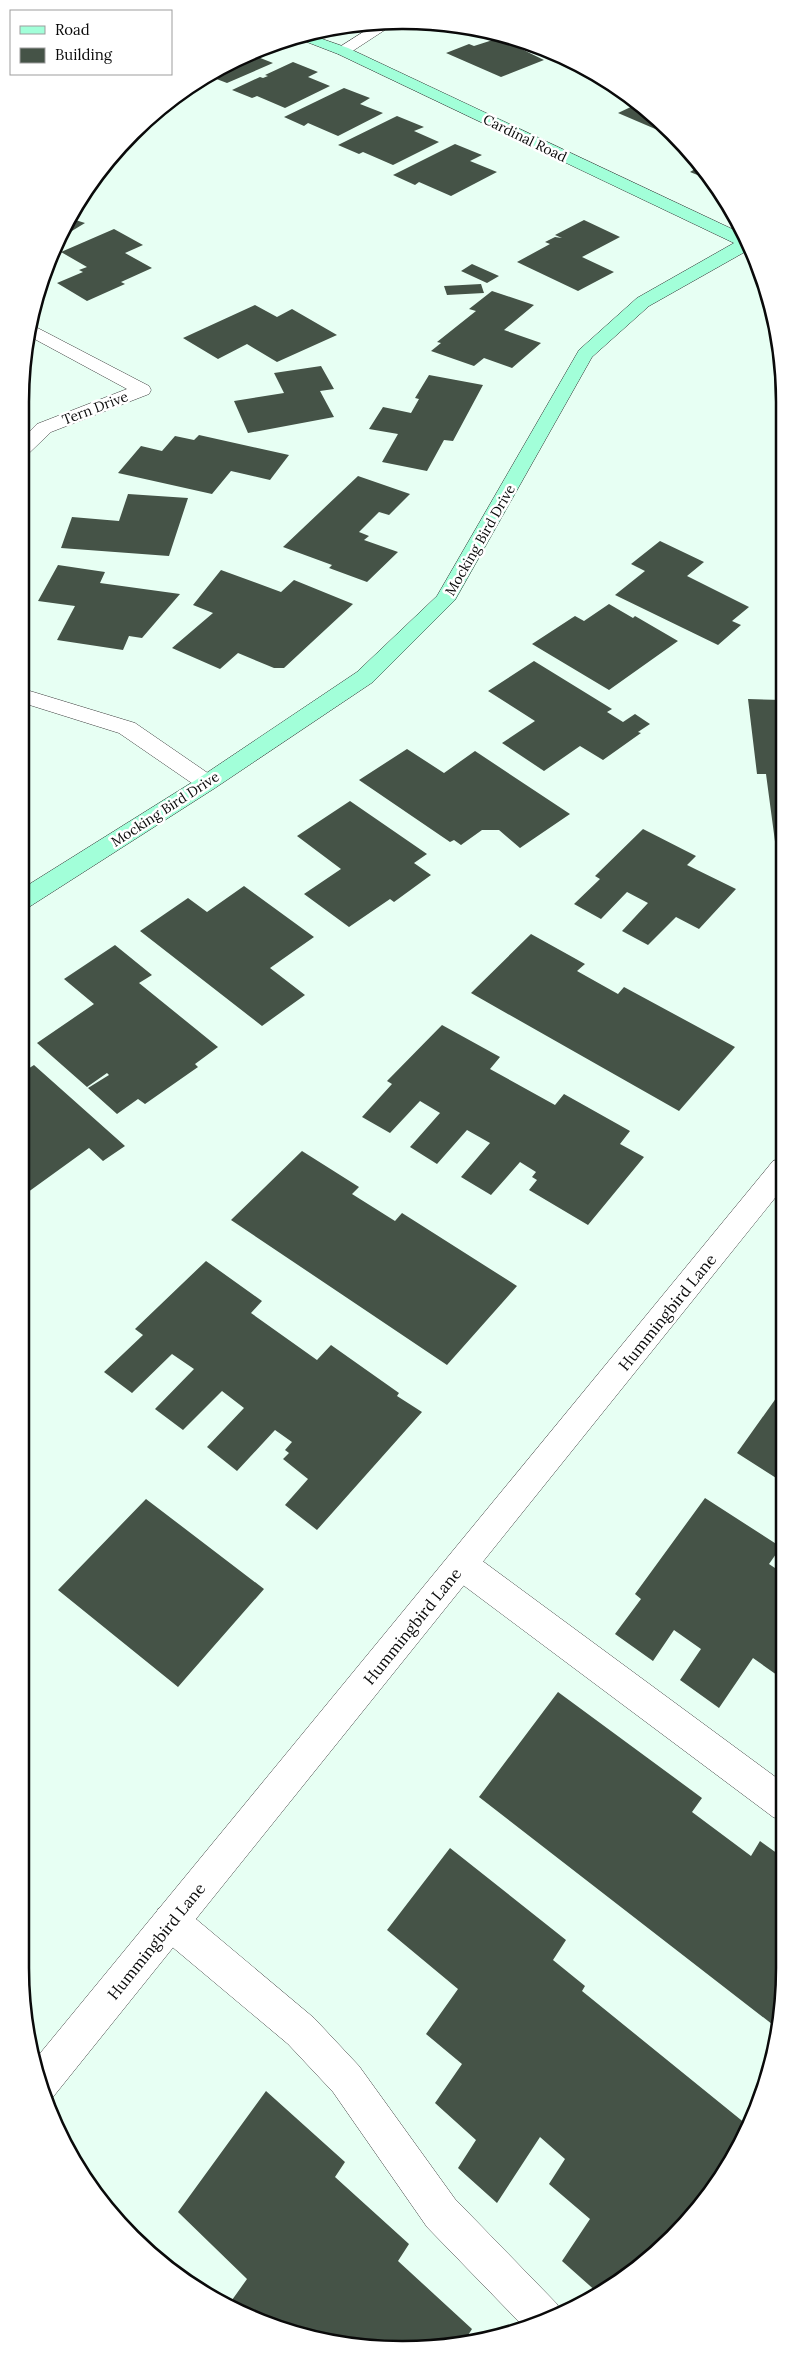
<svg xmlns="http://www.w3.org/2000/svg" width="805" height="2370" font-family="Lora,serif">
  <rect width="100%" height="100%" fill="#e7fff3"/>
  <path fill="#455347" d="M499,38l45,22 -43,17 -55,-24 23,-9 5,2z
    M250,54l23,9 -46,20 -21,-8z
    M293,62l25,10 -10,5 22,9 -45,22 -28,-12 -5,2 -20,-8 28,-13 3,1 5,-2 -3,-1z
    M344,88l26,10 -10,6 23,9 -45,23 -30,-13 -4,3 -20,-9z
    M635,105l29,24 -4,2 -42,-18z
    M397,116l27,11 -10,4 25,11 -46,23 -30,-13 -4,2 -21,-9z
    M455,144l27,11 -12,6 27,11 -46,24 -32,-14 -4,3 -22,-10z
    M700,166l10,14 -20,-8z
    M69,218l16,5 -28,17 2,-6z
    M584,220l36,17 -38,20 32,15 -36,19 -61,-29 33,-18 -5,-2 10,-5 7,1 -7,-3z
    M114,229l29,16 -18,8 27,15 -31,14 4,2 -38,17 -30,-18 26,-11 -4,-2 8,-3 -26,-15z
    M472,264l27,12 -12,7 -26,-12z
    M481,284l3,9 -37,2 -3,-9z
    M492,291l42,14 -30,25 37,13 -29,25 -28,-10 -10,8 -43,-15 10,-8 -4,-1 39,-31 -7,-2z
    M255,305l22,12 15,-8 45,26 -60,27 -30,-18 -29,15 -35,-21z
    M321,366l13,23 -14,2 14,26 -86,16 -14,-32 50,-8 -10,-20z
    M429,375l54,10 -30,56 -9,-1 -17,31 -45,-9 16,-28 -29,-5 14,-22 28,6 8,-14 -4,-1z
    M199,435l90,20 -19,25 -39,-9 -19,23 -94,-21 23,-27 21,5 13,-15 19,4z
    M358,476l52,18 -21,21 -10,-3 -20,20 10,4 -5,4 34,12 -31,30 -38,-14 3,-3 -49,-18z
    M128,494l60,4 -19,58 -108,-8 11,-31 47,4z
    M660,541l44,21 -17,14 62,31 -17,14 9,4 -23,20 -103,-50 30,-24 -14,-7z
    M58,565l47,7 -5,11 80,11 -38,44 -13,-2 -6,14 -66,-10 18,-34 -37,-5z
    M221,570l60,22 13,-12 59,24 -69,64h-10l-36,-15 -18,16 -48,-21 41,-35 -20,-8z
    M609,604l24,14 2,-2 43,25 -69,49 -77,-46 43,-28 9,5z
    M534,661l78,48 -5,3 16,10 12,-8 15,10 -12,8 3,1 -38,27 -23,-14 -36,25 -42,-28 33,-22 -47,-30z
    M748,699l34,1 1,149h-7l-10,-75h-9z
    M407,749l37,24 31,-22 95,63 -50,34 -21,-18h-17l-21,15 -7,-5 -4,2 -91,-62z
    M350,801l77,53 -13,9 17,12 -37,27 -4,-3 -41,28 -45,-33 37,-25 -44,-33z
    M643,829l53,27 -9,9 49,24 -37,40 -23,-12 -28,28 -26,-14 26,-28 -21,-11 -26,27 -27,-15 26,-25 -5,-3z
    M244,886l70,51 -44,31 35,27 -43,31 -122,-95 48,-33 19,14z
    M531,934l54,30 -8,7 41,23 6,-7 111,60 -56,64 -208,-118z
    M115,945l37,30 -13,8 79,64 -23,17 3,3 -53,37 -7,-5 -21,15 -29,-26 21,-13 -2,-2 -20,14 -50,-44 57,-39 -30,-25z
    M442,1025l58,32 -10,12 65,36 9,-11 66,37 -10,13 24,13 -56,68 -59,-35 8,-10 -5,-3 4,-5 -16,-10 -29,33 -30,-18 29,-34 -23,-13 -30,34 -27,-17 30,-34 -20,-12 -30,32 -28,-16 30,-33 -5,-3z
    M34,1065l91,81 -22,15 -14,-13 -65,47 -4,-4v-117z
    M302,1151l57,36 -7,7 43,27 7,-8 115,73 -70,79 -216,-145z
    M206,1261l56,40 -11,12 66,47 14,-15 68,48 -2,3 25,16 -105,118 -32,-25 23,-26 -25,-20 6,-6 -4,-3 7,-8 -17,-12 -38,41 -30,-24 37,-39 -22,-17 -39,39 -28,-21 39,-40 -22,-15 -40,39 -28,-21 39,-37 -8,-6z
    M784,1387v96l-47,-30z
    M705,1498l76,49 -12,17 15,10v106l-31,-22 -34,50 -39,-28 21,-31 -27,-19 -21,31 -38,-27 26,-35 -6,-5z
    M146,1499l118,90 -86,98 -120,-97z
    M558,1692l144,106 -10,14 59,44 9,-15 25,18v108l-8,61 -298,-231z
    M450,1848l116,92 -13,20 32,26 -3,5 164,133 -26,56 -47,58 -58,47 -17,8 -36,-32 28,-42 -41,-35 16,-25 -25,-22 -43,66 -39,-35 18,-28 -41,-37 27,-39 -36,-30 32,-45 -71,-59z
    M266,2091l79,71 -10,15 74,67 -11,17 74,68 -9,14 -35,6 -75,-2 -126,-40 20,-28 -69,-67z"/>
  <g fill="none" stroke-linecap="round" stroke-linejoin="round">
    <g stroke="#3d3d3d" stroke-width="1">
      <path id="lane" d="M462,1550l11,4 312,230v38l-12,-5 -322,-241 -5,-11 5,-11z
        M171,1904l13,5 130,109 45,48 96,133 102,105 3,6 -36,17 -97,-100 -94,-135 -45,-48 -130,-109 -5,-13 5,-13z"/>
    </g>
    <g stroke="#3d3d3d" stroke-width="1">
      <path id="street" d="M379,22h18l-49,32h-10l-2,-3 2,-3z
        M30,324l119,62 2,4 -2,4 -98,38 -24,23 -7,2v-16l17,-17 90,-35 -98,-53z
        M20,688l115,35 80,55 3,5 -3,5 -8,3 -8,-3 -80,-55 -99,-31z
        M783,1158v30l-730,909 -8,4 -12,-39 740,-901z"/>
    </g>
    <g stroke="#2c2c2c" stroke-width="1">
      <path id="secondary" d="M308,34l40,14 399,188 3,13 -101,57 -57,51 -137,243 -82,82 -158,106 -186,119 -9,3v-20l179,-112 158,-106 80,-76 142,-246 58,-52 97,-55 -396,-189 -44,-17z"/>
    </g>
    <use href="#lane" fill="#fff" fill-rule="evenodd"/>
    <use href="#street" fill="#fff" fill-rule="evenodd"/>
    <use href="#secondary" fill="#a2ffd9" fill-rule="evenodd"/>
  </g>
  <g text-anchor="middle" stroke-width="5" stroke-linejoin="round" paint-order="stroke">
    <g font-size="14" fill="#0a0a0a" stroke="#fff">
      <text transform="translate(525 138) rotate(26)" y="5">Cardinal Road</text>
      <text transform="translate(95 408) rotate(-21)" y="5">Tern Drive</text>
      <text transform="translate(480 540) rotate(-60)" y="5">Mocking Bird Drive</text>
      <text transform="translate(165 809) rotate(-33)" y="5">Mocking Bird Drive</text>
    </g>
    <g font-size="16" fill="#0a0a0a" stroke="#fff">
      <text transform="translate(667 1312) rotate(-51)" y="6">Hummingbird Lane</text>
      <text transform="translate(412 1626) rotate(-51)" y="6">Hummingbird Lane</text>
      <text transform="translate(156 1941) rotate(-51)" y="6">Hummingbird Lane</text>
    </g>
  </g>
  <path d="M0 0H805V2370H0ZM402 29H403A373 373 0 0 1 776 402V1968A373 373 0 0 1 403 2341H402A373 373 0 0 1 29 1968V402A373 373 0 0 1 402 29Z" fill="#fff" fill-rule="evenodd"/>
  <path fill="none" stroke="#0a0a0a" stroke-width="2.5" d="M402 29H403A373 373 0 0 1 776 402V1968A373 373 0 0 1 403 2341H402A373 373 0 0 1 29 1968V402A373 373 0 0 1 402 29Z"/>
  <rect x="10" y="10" width="162" height="65" fill="#ffffff" stroke="#9d9d9d"/>
  <rect x="20" y="26" width="25" height="8" fill="#a2ffd9" stroke="#9d9d9d"/>
  <text x="55" y="35" font-size="15" fill="#0a0a0a">Road</text>
  <rect x="20" y="48" width="25" height="15" fill="#455347" stroke="#9d9d9d"/>
  <text x="55" y="60" font-size="15" fill="#0a0a0a">Building</text>
</svg>
